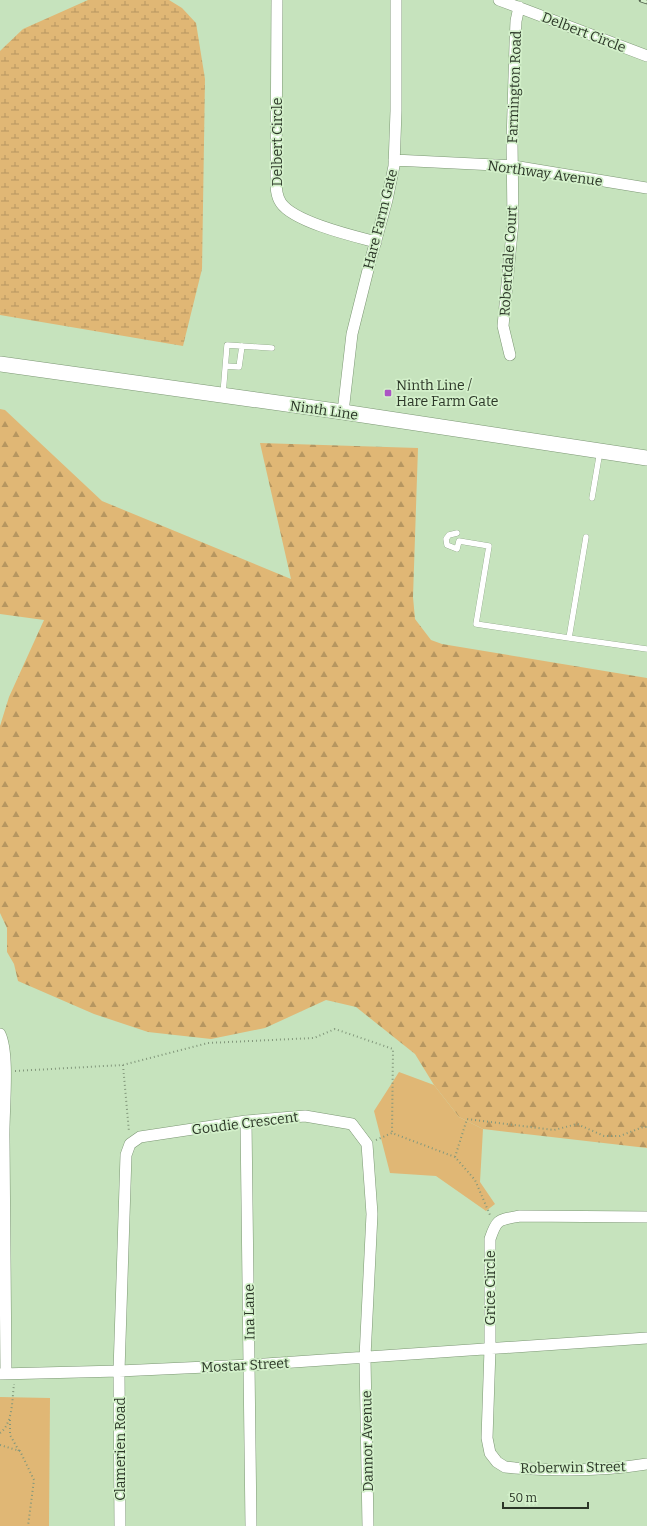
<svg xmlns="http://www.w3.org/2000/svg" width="647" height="1526" font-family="Bitter,serif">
  <defs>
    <pattern id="forest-firs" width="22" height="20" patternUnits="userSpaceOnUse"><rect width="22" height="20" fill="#e0b775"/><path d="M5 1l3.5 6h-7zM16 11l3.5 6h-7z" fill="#b69660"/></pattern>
    <pattern id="wetland-marsh" width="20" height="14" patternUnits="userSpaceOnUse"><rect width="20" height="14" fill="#e0b775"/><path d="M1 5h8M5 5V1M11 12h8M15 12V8" fill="none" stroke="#b69660"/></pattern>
  </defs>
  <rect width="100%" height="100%" fill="#c6e3bd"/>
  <path fill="url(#forest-firs)" d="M0,409l5,1 97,91 189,78 -31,-136 158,5 -5,149 2,22 16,21 11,4 205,34v470l-164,-19 -24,-12 -25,-32 -19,-31 -59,-47 -30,-7 -61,28 -54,11 -63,-7 -54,-18 -76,-33 -4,-17 -7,-12v-24l-7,-15v-187l9,-29 35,-77 -44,-6z"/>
  <path fill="url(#wetland-marsh)" d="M88,0h81l13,8 14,15 9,56 -3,190 -19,77 -183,-31v-264l23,-22z"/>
  <path fill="#e0b775" d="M399,1072l35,13 25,32 24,12 -3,53 15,22 -9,7 -50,-35 -46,-3 -16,-62z
    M0,1397l50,1 -1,128h-49z"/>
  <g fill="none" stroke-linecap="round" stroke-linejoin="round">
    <g stroke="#7c9774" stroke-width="6">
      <path id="lane" d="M226,366l13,1 3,-21
        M223,394l4,-49 45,3
        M592,498l8,-47
        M457,533l-8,2 -3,4 1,6 10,4 2,-8 30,5 -13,78 93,14
        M586,537l-17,101 78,11"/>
    </g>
    <g stroke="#7c9774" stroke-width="12">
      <path id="street" d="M277,0l-1,179c0,8 0,17 5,24 13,19 72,33 95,39
        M499,0l148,56
        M394,160l119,6 134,22
        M510,355l-7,-29 10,-104 -1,-80 3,-97 1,-24 3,-14
        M343,412l9,-78 18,-72 17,-62 7,-34 2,-55v-111
        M0,1034c10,21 3,80 4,106 0,78 1,156 2,234
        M246,1121l5,405
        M647,1217l-127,-1c-21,4 -23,2 -30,23v110l-3,89 3,15 7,9 8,5 10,1c42,3 90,3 132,-4
        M0,1374l119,-3 131,-6 397,-27
        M120,1526l-1,-155 7,-216 4,-11 10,-7 106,-16 59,-5 47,8 15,20 5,70 -7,143 3,169"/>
    </g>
    <g stroke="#7c9774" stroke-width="16">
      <path id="secondary" d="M0,364l343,48 304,46"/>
    </g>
    <path stroke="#83987c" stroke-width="2" stroke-dasharray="1 3" stroke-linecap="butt" d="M123,1065l6,67
      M15,1071l108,-6 85,-22 106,-5 21,-9 58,20 -1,84
      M376,1140l16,-7 63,24 20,23 15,35
      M455,1157l12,-38 87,11 23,-6 27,12h16l23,-9h4
      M10,1420v15l9,16
      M0,1433c13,-10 12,-33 14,-49
      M0,1445l20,6 14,29 -6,46"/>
    <use href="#lane" stroke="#fff" stroke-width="5.5"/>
    <use href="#street" stroke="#fff" stroke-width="11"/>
    <use href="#secondary" stroke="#fff" stroke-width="15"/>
    <g stroke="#51604c" stroke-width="4.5">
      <path id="rail" d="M641,0l6,2"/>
    </g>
    <use href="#rail" stroke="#d3f0ca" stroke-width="3" stroke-dasharray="9" stroke-linecap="butt"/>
  </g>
  <rect fill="#ab55c4" stroke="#d3f0ca" stroke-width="1.5" x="384" y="389" width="8" height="8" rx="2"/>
  <g text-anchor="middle" stroke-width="3.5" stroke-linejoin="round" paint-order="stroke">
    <g font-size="14" fill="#2b3627" stroke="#d3f0ca">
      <text transform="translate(584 32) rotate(21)" y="5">Delbert Circle</text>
      <text transform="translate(514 87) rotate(-88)" y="5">Farmington Road</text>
      <text transform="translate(277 142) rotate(-90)" y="5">Delbert Circle</text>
      <text transform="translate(545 173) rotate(8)" y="5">Northway Avenue</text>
      <text transform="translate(380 219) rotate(-76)" y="5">Hare Farm Gate</text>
      <text transform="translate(508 261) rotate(-86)" y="5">Robertdale Court</text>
      <text transform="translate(324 410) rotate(8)" y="5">Ninth Line</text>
      <text transform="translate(245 1123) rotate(-7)" y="5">Goudie Crescent</text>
      <text transform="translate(490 1288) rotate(-90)" y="5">Grice Circle</text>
      <text transform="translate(249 1312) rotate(-91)" y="5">Ina Lane</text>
      <text transform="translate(245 1365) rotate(-3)" y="5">Mostar Street</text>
      <text transform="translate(367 1441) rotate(-91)" y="5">Dannor Avenue</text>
      <text transform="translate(120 1449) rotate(-90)" y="5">Clamerien Road</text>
      <text transform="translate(573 1467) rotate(-1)" y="5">Roberwin Street</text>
    </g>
    <g font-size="14" fill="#2b3627" stroke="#d3f0ca" text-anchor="start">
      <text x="396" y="390">Ninth Line /<tspan x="396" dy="16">Hare Farm Gate</tspan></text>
    </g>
  </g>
  <path d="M503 1502v6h85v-6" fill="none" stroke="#2b3627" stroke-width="2"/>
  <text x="509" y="1502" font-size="12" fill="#2b3627" stroke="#d3f0ca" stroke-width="3" paint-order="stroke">50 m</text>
</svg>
